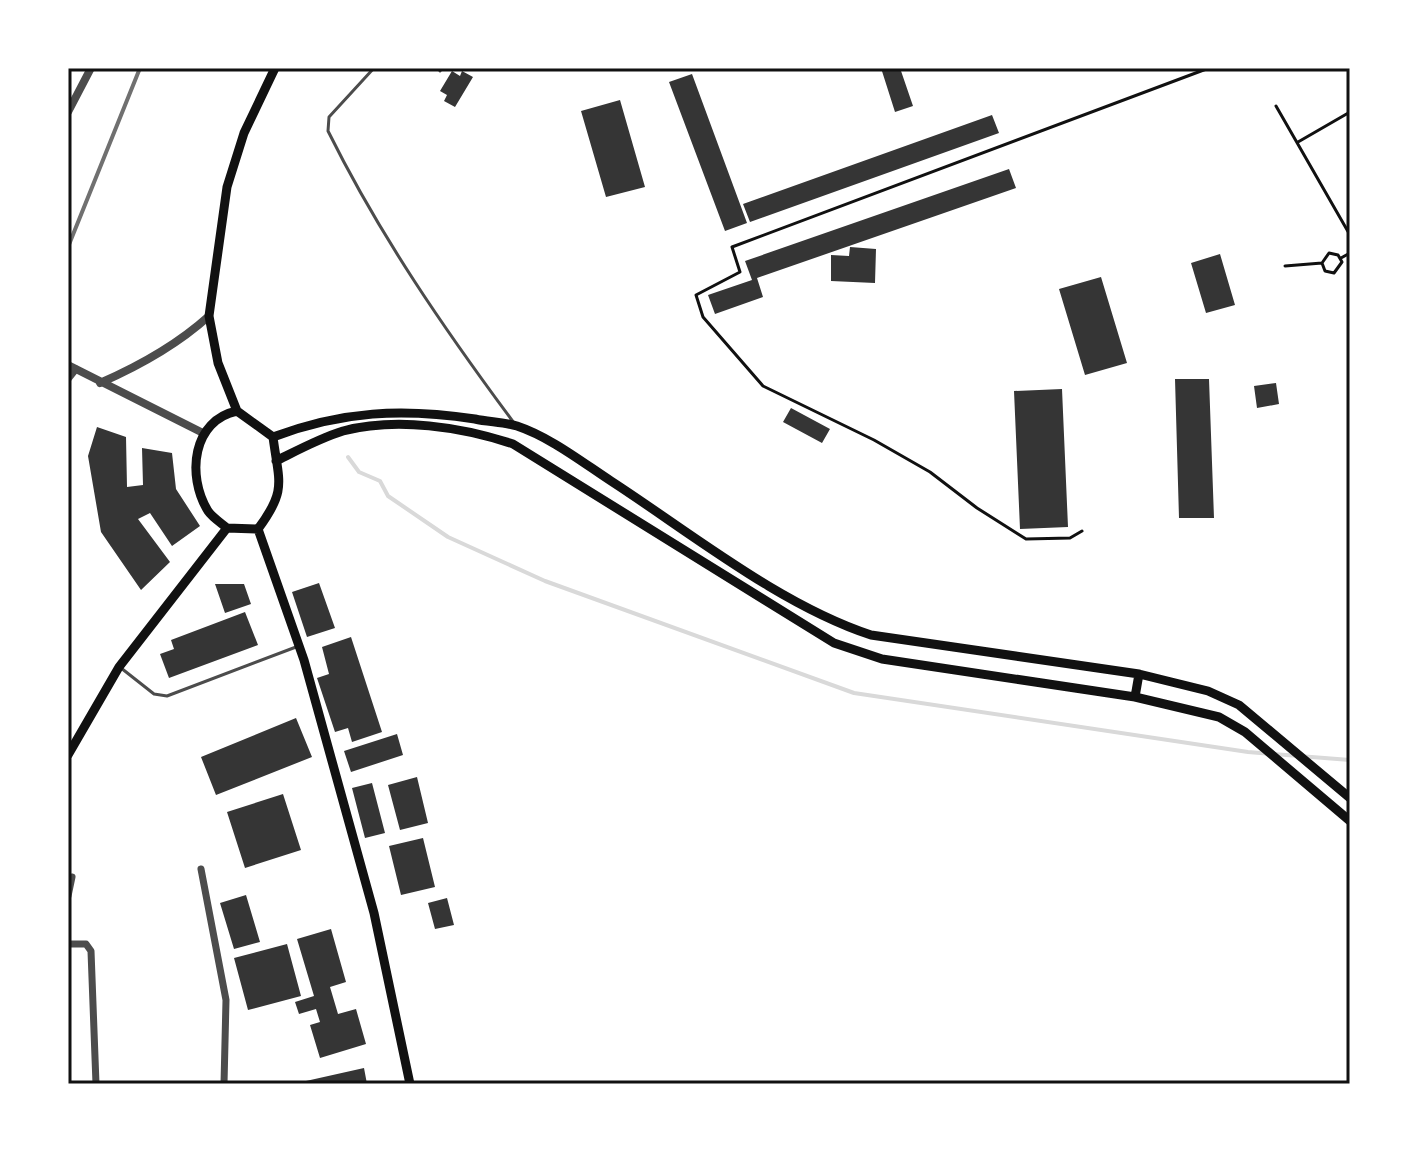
<svg xmlns="http://www.w3.org/2000/svg" width="1418" height="1152" font-family="Commissioner,sans-serif">
  <rect width="100%" height="100%" fill="#fff"/>
  <g fill="none" stroke-linecap="round" stroke-linejoin="round">
    <path stroke="#d9d9d9" stroke-width="4" d="M348,457l11,15 21,9 8,15 60,41 97,44 309,112 394,59 102,8"/>
  </g>
  <path fill="#353535" d="M881,68h19l13,38 -18,6z
    M452,71l8,5 2,-5 11,6 -18,30 -11,-6 3,-6 -7,-4z
    M692,74l55,149 -22,8 -56,-149z
    M620,100l25,87 -39,10 -25,-86z
    M992,115l7,18 -249,89 -7,-18z
    M1009,169l7,19 -259,90 6,19 -48,17 -7,-19 44,-15 -7,-19z
    M850,247l26,2 -1,34 -44,-2v-26l18,1z
    M1220,254l15,51 -29,8 -15,-50z
    M1101,277l26,86 -42,12 -26,-86z
    M1175,379h34l5,139h-35z
    M1276,383l3,21 -22,4 -3,-22z
    M1062,389l6,138 -48,2 -6,-138z
    M791,408l39,21 -8,14 -39,-21z
    M97,427l29,10 1,50 16,-2 -1,-37 30,5 4,36 24,37 -28,20 -22,-33 -12,6 32,43 -29,28 -40,-58 -13,-76z
    M319,583l16,45 -28,9 -15,-45z
    M215,584h29l7,20 -26,9z
    M245,612l13,33 -89,33 -9,-24 14,-5 -3,-9z
    M351,637l31,95 -30,10 -4,-14 -13,4 -18,-54 12,-4 -7,-27z
    M296,718l16,39 -96,38 -15,-38z
    M397,734l6,21 -52,17 -7,-21z
    M417,777l11,46 -28,7 -12,-45z
    M372,783l13,50 -20,5 -13,-50z
    M283,794l18,56 -56,18 -18,-56z
    M423,838l12,49 -34,8 -12,-49z
    M246,895l14,47 -26,7 -14,-46z
    M447,898l7,27 -19,4 -7,-26z
    M331,929l15,53 -16,5 8,27 18,-5 10,35 -46,14 -10,-33 10,-3 -4,-13 -17,5 -4,-12 19,-6 -17,-57z
    M287,944l14,52 -53,14 -14,-52z
    M364,1068l3,16h-70v-1z"/>
  <g fill="none" stroke-linecap="round" stroke-linejoin="round">
    <path stroke="#111" stroke-width="3" d="M1276,106l74,129
      M1298,142l52,-30
      M1341,258l9,-5
      M1285,266l37,-3 3,8 9,2 8,-11 -4,-7 -9,-2 -7,10
      M1082,531l-12,7 -44,1 -49,-31 -47,-36 -56,-32 -111,-54 -60,-69 -7,-22 44,-23 -8,-25 477,-179"/>
    <path stroke="#4c4c4c" stroke-width="3" d="M374,68l-45,49 -1,14c52,105 117,199 186,292
      M439,68l1,3
      M121,668l33,26 13,2 129,-49"/>
    <path stroke="#4c4c4c" stroke-width="7" d="M68,379l8,-10
      M201,869l25,131 -2,84
      M68,896l4,-19
      M68,944h18l5,7 5,133"/>
    <path stroke="#4c4c4c" stroke-width="8" d="M68,112l23,-44
      M68,365l133,67
      M100,383c39,-17 78,-39 109,-67"/>
    <path stroke="#111" stroke-width="9" d="M237,411l-19,-48 -9,-47 18,-129 17,-54 31,-65
      M237,411l36,26c6,46 14,53 -15,92l-31,-1c-6,-5 -15,-11 -19,-17 -22,-36 -15,-91 29,-100z
      M273,437c69,-26 129,-29 202,-18 13,3 29,3 42,7 33,11 65,36 94,55 80,52 169,124 260,154l268,39 69,17 31,14 111,93
      M276,461c22,-11 44,-23 67,-30 54,-14 119,-4 170,13l321,199 48,16 253,38 84,20 26,15 105,89
      M258,529l46,131 70,253 36,171
      M1135,697l4,-23
      M68,755l51,-88 108,-139"/>
    <path stroke="#707070" stroke-width="4" d="M68,247l72,-179"/>
  </g>
  <rect width="1418" height="1152" fill="none" stroke="#ffffff" stroke-width="140"/>
  <rect x="70" y="70" width="1278" height="1012" fill="none" stroke="#111" stroke-width="3"/>
</svg>
